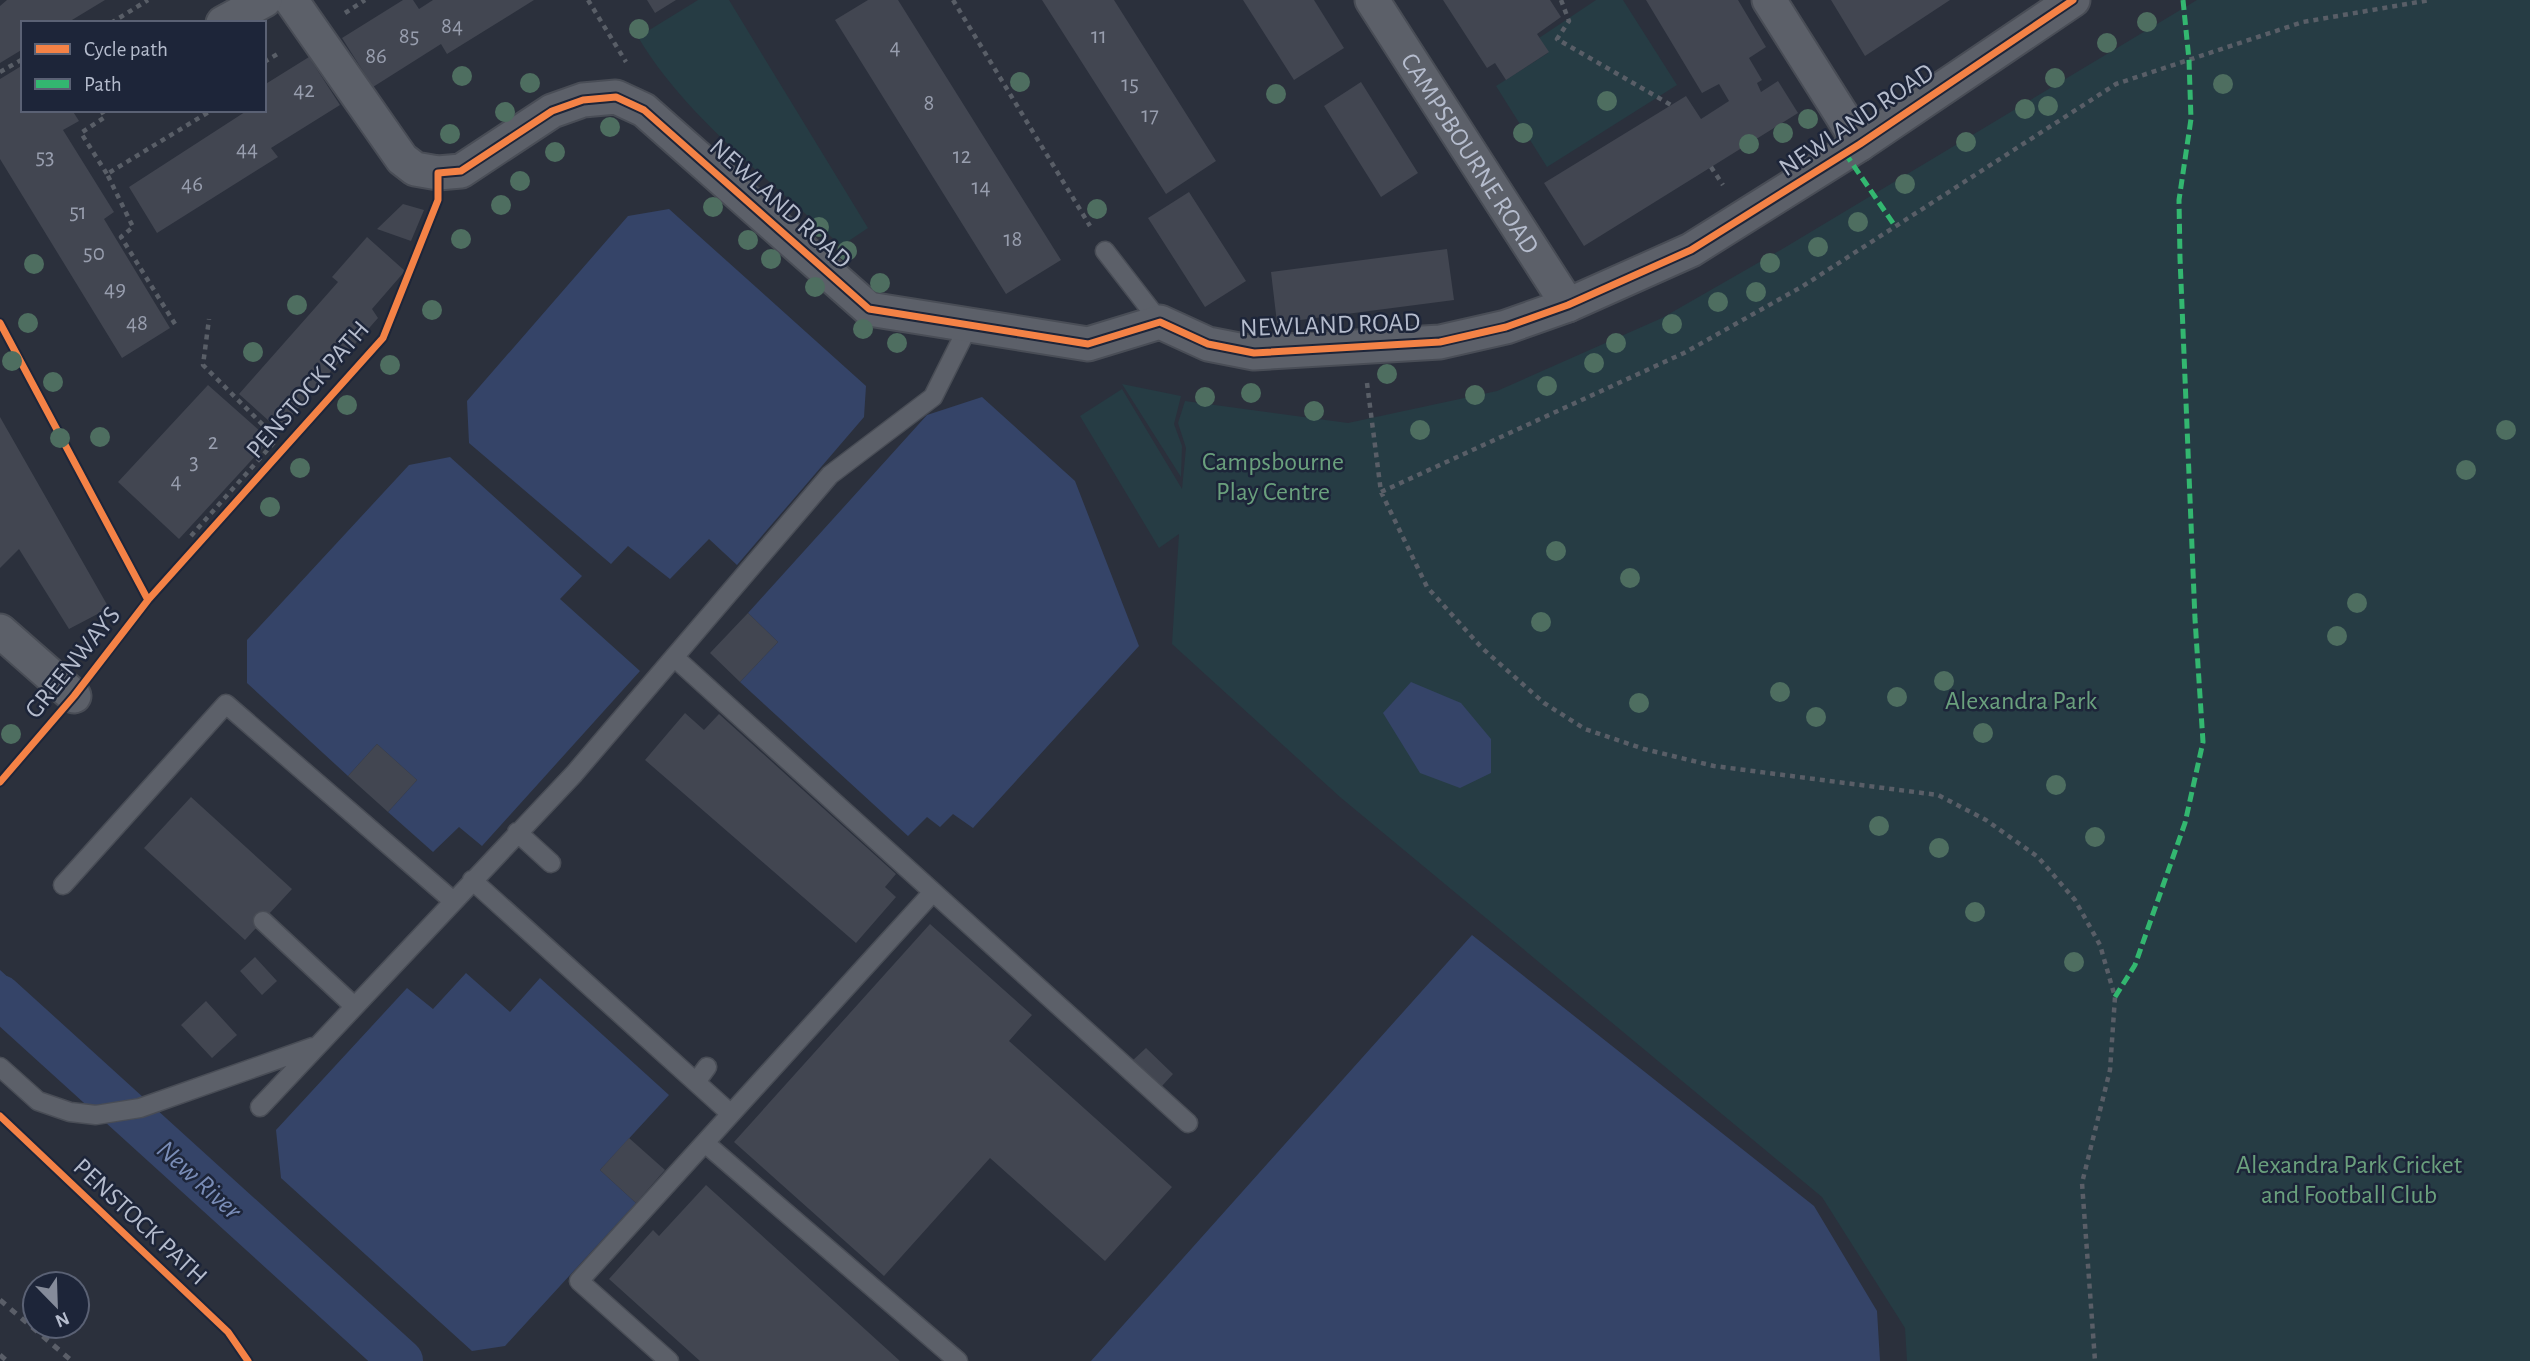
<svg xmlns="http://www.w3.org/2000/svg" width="2530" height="1361" font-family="'Alegreya Sans',sans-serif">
  <rect width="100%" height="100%" fill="#2b303c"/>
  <path fill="#263c44" d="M698,0h31l139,228 -27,18c-68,-64 -155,-128 -203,-209z
    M1596,0h27l54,85 -130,82 -51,-81 52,-33 -9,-15z
    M2197,0h333v1361h-623l-2,-33 -83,-131 -482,-400 -168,-153 7,-110 -20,14 -79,-132 42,-27 60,100 4,-41 -8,-25 7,-22 163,22 149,-32 165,-73 122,-70z
    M1122,384l59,12 -7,28 8,22 -1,31z"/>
  <path fill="#354468" d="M669,209l197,177 -2,31 -127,148 -28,-26 -39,40 -42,-33 -17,18 -142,-121 -2,-42 161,-185z
    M982,397l93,84 64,165 -166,182 -20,-14 -13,13 -13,-10 -19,19 -168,-154 38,-40 -30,-29 179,-198z
    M450,457l132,119 -22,23 80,72 -158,175 -23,-19 -26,25 -45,-40 29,-32 -40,-36 -29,32 -101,-93v-43l162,-175z
    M1411,682l50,21 30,36v34l-31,15 -40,-15 -37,-60z
    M1472,935l342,271 63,105 3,50h-789z
    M0,970l109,98 -11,14 -17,-15 -12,11 -69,-60z
    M466,973l44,39 30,-34 129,117 -69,75 36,33 -131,143 -33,5 -191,-173 -5,-48 131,-142 26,21z"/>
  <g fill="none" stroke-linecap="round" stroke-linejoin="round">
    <path stroke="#354468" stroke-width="44" d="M0,997l401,364"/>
  </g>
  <path fill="#424651" d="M7,0h98l-38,23h-44v26l-23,14v-57z
    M403,0h10l6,9 14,-9h101l-87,54 -6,-10 -68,43 -31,-49z
    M647,0h29l-21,13z
    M868,0h30l163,260 -55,34 -171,-274z
    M1042,0h72l102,161 -50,33z
    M1243,0h71l30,48 -50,32z
    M1443,0h107l11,17 -24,17 12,18 -43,28 -11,-17 -8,5z
    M1646,0h92l28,47 -17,11 13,22 -5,3 4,9 17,-11 20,32 -214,133 -40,-63 142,-87 15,23 28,-18 -10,-17 -17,9z
    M1831,0h119l-85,56z
    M309,57l31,48 -69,43 7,9 -121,76 -28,-46 119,-77h16v-25z
    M23,65v45h49l7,11 -16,9 51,82 -10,7 66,109 -48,30 -122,-199v-80z
    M1361,82l57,91 -37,24 -57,-91z
    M1189,192l57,89 -41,26 -57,-89z
    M403,204l21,6 -13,31 -34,-12z
    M367,237l38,34 -33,38 6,9 -99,112 -40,-36 99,-112 -6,-5z
    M1447,249l7,51 -177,23 -6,-51z
    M208,385l62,55 -91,99 -61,-57z
    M0,417l109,191 -40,21 -50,-80 -19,19z
    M748,613l30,29 -38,40 -30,-29z
    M685,713l19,17 15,-16 177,160 -11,13 11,10 -40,46 -211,-183z
    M377,744l40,36 -29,32 -40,-36z
    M191,797l101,92 -47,51 -101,-92z
    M930,924l102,91 -23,26 163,146 -67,74 -115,-103 -106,118 -150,-134z
    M255,957l22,24 -15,14 -22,-24z
    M206,1001l31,34 -25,23 -31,-33z
    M1146,1048l27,26 -11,12 -30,-25z
    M629,1138l36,32 -29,33 -36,-33z
    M706,1185l194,176h-200l-91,-82 44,-49 6,6z"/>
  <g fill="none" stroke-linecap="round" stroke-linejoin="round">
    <g stroke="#494d56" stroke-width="21">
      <path id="lane" d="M1105,251l55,71
        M674,657l514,466
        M517,832l34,31
        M472,880l259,234
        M63,885l163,-181 226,196
        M263,921l91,85
        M0,1067l38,34 32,11 26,3 44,-7 173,-61
        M696,1082l11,-15
        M260,1107l314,-333 256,-299 103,-78 36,-72
        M705,1143l253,218
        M669,1361l-90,-80 354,-389"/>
    </g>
    <g stroke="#494d56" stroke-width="37">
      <g id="street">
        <path d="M291,0l111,159 13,10 23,4 23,-2 91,-60 31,-11 33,-3 28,13 225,199 219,35 72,-22 48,22 46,9 186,-11 66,-15 62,-22 123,-55 169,-106 213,-144"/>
        <path id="s1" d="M1372,0l196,305"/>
        <path d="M1769,0l91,144"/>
        <path d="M223,23l42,-23"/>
        <path d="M0,631l74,65"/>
      </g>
    </g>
    <path stroke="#595e67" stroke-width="4.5" stroke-dasharray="5 5" stroke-linecap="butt" d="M588,0l38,62
      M953,0l137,226
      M1561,0l8,21 -12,18 114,66
      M345,13l20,-13
      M111,23l37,-23
      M264,62l17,-10
      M0,72l23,-13
      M101,110l4,7 -24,16 26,41
      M1711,167l12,18
      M175,324l-54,-87 12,-10 -26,-53 105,-64
      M1367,383l14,109 46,95 55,61 62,55 41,26 59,20 70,17 224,29 48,25 52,37 37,43 25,45 15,52 -5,73 -28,113 13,178
      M1381,492l303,-139 119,-67 313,-202 187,-62 127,-22
      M191,536l86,-97 -74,-74 6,-46
      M0,777l2,2"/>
    <use href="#lane" stroke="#5c6069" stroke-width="18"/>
    <use href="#street" stroke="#5c6069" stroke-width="33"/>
    <path stroke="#5a5e68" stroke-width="5" stroke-dasharray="7 7" stroke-linecap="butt" d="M0,1300l72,61
      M0,1355l7,6"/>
    <path stroke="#33b770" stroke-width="5" stroke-dasharray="10 5" stroke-linecap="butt" d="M1845,153l50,73
      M2115,997l20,-32 50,-142 18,-81 -8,-123 -15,-361 -1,-58 12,-81 -2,-59 -6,-60"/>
    <g stroke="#1d2539" stroke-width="11">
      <path id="cycleway" d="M0,323l148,277
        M0,782l74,-86 74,-96 235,-262 55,-138v-27l23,-2 91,-60 31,-11 33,-3 28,13 225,199 219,35 72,-22 48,22 46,9 186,-11 66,-15 62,-22 123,-55 169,-106 213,-144
        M0,1116l228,216 20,29"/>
    </g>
    <use href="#cycleway" stroke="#f48246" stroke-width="7"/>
  </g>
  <g fill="#4e6e60">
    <circle cx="2147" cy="22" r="10"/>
    <circle cx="639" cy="29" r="10"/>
    <circle cx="2107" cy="43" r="10"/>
    <circle cx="462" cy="76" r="10"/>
    <circle cx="2055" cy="78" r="10"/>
    <circle cx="1020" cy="82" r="10"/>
    <circle cx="530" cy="83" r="10"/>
    <circle cx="2223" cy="84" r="10"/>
    <circle cx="1276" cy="94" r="10"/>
    <circle cx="1607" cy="101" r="10"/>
    <circle cx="2048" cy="106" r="10"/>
    <circle cx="2025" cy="109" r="10"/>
    <circle cx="505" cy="112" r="10"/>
    <circle cx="1808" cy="119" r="10"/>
    <circle cx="610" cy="127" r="10"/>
    <circle cx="1523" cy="133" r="10"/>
    <circle cx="1783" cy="133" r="10"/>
    <circle cx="450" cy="134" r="10"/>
    <circle cx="1966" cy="142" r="10"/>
    <circle cx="1749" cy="144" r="10"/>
    <circle cx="555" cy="152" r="10"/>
    <circle cx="520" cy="181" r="10"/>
    <circle cx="1905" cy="184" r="10"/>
    <circle cx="501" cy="205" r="10"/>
    <circle cx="713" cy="207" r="10"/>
    <circle cx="1097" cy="209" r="10"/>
    <circle cx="1858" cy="222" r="10"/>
    <circle cx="819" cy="227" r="10"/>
    <circle cx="461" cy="239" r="10"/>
    <circle cx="748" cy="240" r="10"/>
    <circle cx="1818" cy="247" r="10"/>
    <circle cx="847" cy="251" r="10"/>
    <circle cx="771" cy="259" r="10"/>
    <circle cx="1770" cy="263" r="10"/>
    <circle cx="34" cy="264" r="10"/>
    <circle cx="880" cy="283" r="10"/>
    <circle cx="815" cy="287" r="10"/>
    <circle cx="1756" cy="292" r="10"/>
    <circle cx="1718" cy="302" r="10"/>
    <circle cx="297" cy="305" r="10"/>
    <circle cx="432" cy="310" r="10"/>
    <circle cx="28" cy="323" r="10"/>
    <circle cx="1672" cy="324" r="10"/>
    <circle cx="863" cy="329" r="10"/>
    <circle cx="897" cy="343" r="10"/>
    <circle cx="1616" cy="343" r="10"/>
    <circle cx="253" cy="352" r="10"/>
    <circle cx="12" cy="361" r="10"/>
    <circle cx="1594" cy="363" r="10"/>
    <circle cx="390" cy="365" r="10"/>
    <circle cx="1387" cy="374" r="10"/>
    <circle cx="53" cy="382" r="10"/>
    <circle cx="1547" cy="386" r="10"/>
    <circle cx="1251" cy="393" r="10"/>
    <circle cx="1475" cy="395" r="10"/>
    <circle cx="1205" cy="397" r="10"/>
    <circle cx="347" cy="405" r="10"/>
    <circle cx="1314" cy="411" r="10"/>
    <circle cx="1420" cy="430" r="10"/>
    <circle cx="2506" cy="430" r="10"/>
    <circle cx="100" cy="437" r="10"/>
    <circle cx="60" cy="438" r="10"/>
    <circle cx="300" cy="468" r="10"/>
    <circle cx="2466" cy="470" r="10"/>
    <circle cx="270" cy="507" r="10"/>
    <circle cx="1556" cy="551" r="10"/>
    <circle cx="1630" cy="578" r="10"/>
    <circle cx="2357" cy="603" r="10"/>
    <circle cx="1541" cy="622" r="10"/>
    <circle cx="2337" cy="636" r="10"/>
    <circle cx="1944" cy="681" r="10"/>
    <circle cx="1780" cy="692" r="10"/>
    <circle cx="1897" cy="697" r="10"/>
    <circle cx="1639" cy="703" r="10"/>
    <circle cx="1816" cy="717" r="10"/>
    <circle cx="1983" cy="733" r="10"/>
    <circle cx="11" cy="734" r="10"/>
    <circle cx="2056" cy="785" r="10"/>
    <circle cx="1879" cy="826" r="10"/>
    <circle cx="2095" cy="837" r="10"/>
    <circle cx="1939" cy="848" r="10"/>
    <circle cx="1975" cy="912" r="10"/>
    <circle cx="2074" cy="962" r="10"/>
  </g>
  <g text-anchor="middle" stroke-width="5" stroke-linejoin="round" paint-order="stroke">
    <g font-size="23" fill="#989eae">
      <text x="452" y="33">84</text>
      <text x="409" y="43">85</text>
      <text x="1099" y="43">11</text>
      <text x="895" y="54">4</text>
      <text x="376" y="63">86</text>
      <text x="1130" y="91">15</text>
      <text x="304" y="97">42</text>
      <text x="929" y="110">8</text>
      <text x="1150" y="122">17</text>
      <text x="247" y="156">44</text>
      <text x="962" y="163">12</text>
      <text x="45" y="164">53</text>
      <text x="192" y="191">46</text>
      <text x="981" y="194">14</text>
      <text x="78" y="219">51</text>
      <text x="1013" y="246">18</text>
      <text x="94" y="260">50</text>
      <text x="115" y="296">49</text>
      <text x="137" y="330">48</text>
      <text x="213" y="449">2</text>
      <text x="194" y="469">3</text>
      <text x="176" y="488">4</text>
    </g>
    <g font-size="26" fill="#b5bccd" stroke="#1d2539">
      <text transform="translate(1856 119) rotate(-34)" y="9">NEWLAND ROAD</text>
      <text dy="9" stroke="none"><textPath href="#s1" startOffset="182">CAMPSBOURNE ROAD</textPath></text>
      <text transform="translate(781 203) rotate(42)" y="9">NEWLAND ROAD</text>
      <text transform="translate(1330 324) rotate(-2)" y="9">NEWLAND ROAD</text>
      <text transform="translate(307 389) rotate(-49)" y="9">PENSTOCK PATH</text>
      <text transform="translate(72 662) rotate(-51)" y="9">GREENWAYS</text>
      <text transform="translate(141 1221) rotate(43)" y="9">PENSTOCK PATH</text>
    </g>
    <g font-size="26" fill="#6aa07d" stroke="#1d2539">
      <text x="1273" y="470">Campsbourne<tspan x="1273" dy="30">Play Centre</tspan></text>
      <text x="2021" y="709">Alexandra Park</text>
      <text x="2349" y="1173">Alexandra Park Cricket<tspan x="2349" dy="30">and Football Club</tspan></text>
    </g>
    <g font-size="28" font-style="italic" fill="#7a8db7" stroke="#1d2539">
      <text transform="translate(200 1179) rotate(42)" y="10">New River</text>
    </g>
  </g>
  <rect x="21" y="21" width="245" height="91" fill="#1d2539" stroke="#5a6174" stroke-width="2"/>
  <rect x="35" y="44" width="35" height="10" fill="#f48246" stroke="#5a6174" stroke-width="2"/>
  <text x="84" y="56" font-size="21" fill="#b5bccd">Cycle path</text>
  <rect x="35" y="79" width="35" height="10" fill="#33b770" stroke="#5a6174" stroke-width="2"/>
  <text x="84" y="91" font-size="21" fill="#b5bccd">Path</text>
  <g transform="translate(56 1305) rotate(157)"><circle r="33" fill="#1d2539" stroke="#5a6174" stroke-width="2"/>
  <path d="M0-5L12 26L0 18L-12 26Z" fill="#858b9a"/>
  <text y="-10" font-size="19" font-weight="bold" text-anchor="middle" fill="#b5bccd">N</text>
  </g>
</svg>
